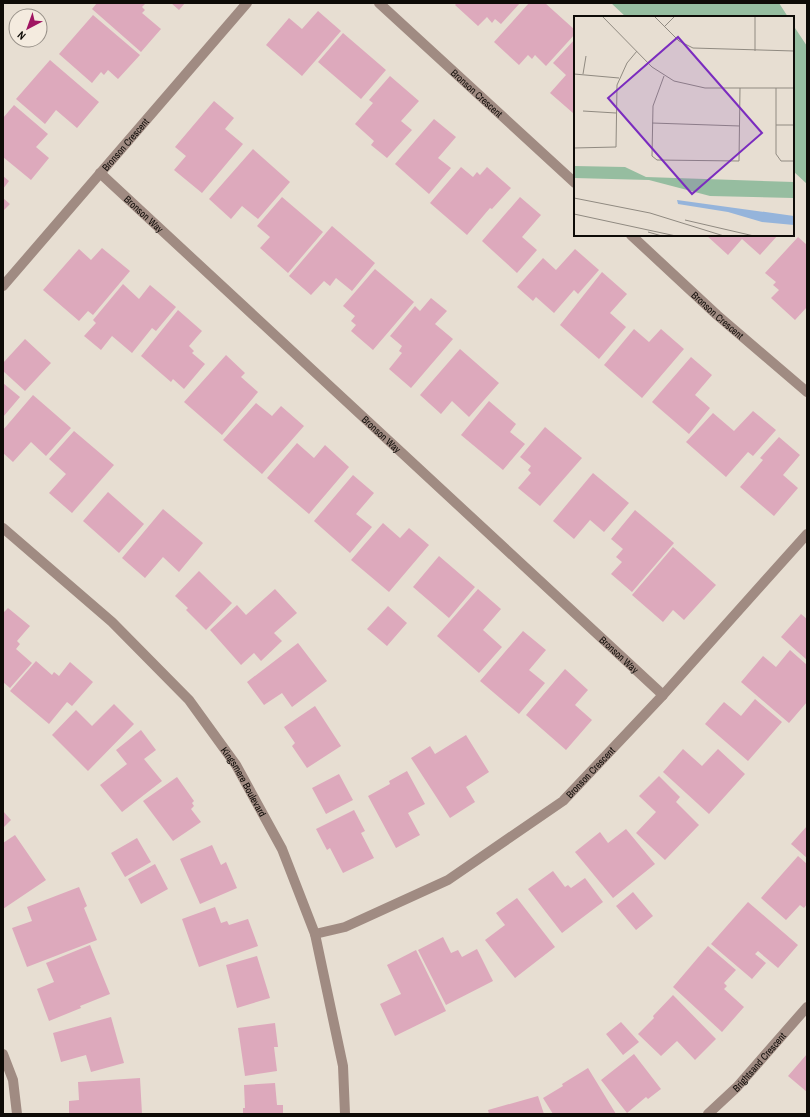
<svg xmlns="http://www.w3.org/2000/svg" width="810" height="1117" font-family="'Archivo Narrow',sans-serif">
  <rect width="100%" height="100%" fill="#e7ded2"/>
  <path fill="#96bda0" d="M611,3h168l9,14h-162z
    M793,25l14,21v138l-14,-13z"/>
  <path fill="#dda9bc" d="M97,3h49l-4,4 3,3 -3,3 19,16 -20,23 -49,-43z
    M171,3h14l-6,7z
    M457,3h63l-19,21 -6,-5 -3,4 -5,-6 -9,9 -23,-21z
    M529,3h16l30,27v4l-29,32 -11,-11 -3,4 -4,-4 -9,10 -25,-23z
    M318,11l23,20 -39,45 -36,-31 23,-27 13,11z
    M93,15l47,40 -22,24 -10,-9 -4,5 -3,-3 -9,11 -33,-29z
    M343,33l43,37 -25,29 -43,-37z
    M575,39v71l-2,3 -23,-20 16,-18 -13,-12z
    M50,60l49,42 -22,26 -21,-18 -11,14 -29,-25z
    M390,76l29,25 -18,20 11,9 -25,28 -16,-13 3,-4 -19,-17 18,-21 -4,-3z
    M214,101l20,17 -9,11 18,15 -41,49 -28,-23 12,-14 -11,-9z
    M14,105l34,29 -12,13 13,11 -18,22 -28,-23v-39z
    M434,119l22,18 -18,21 13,10 -22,26 -34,-30z
    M253,149l37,33 -32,37 -16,-13 -11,13 -22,-20z
    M461,167l12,10 4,-5 3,3 7,-8 24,21 -19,21 -2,-1 -23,27 -37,-32z
    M3,176l6,5 -6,8z
    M282,197l41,35 -35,41 -28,-25 10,-11 -13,-11z
    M520,197l21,18 -19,22 15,13 -20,23 -35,-32z
    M3,198l7,6 -7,7z
    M332,226l43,37 -23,28 -16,-13 -6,8 -6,-5 -13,14 -22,-19z
    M706,235h72l-18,20 -18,-16 -14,16z
    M798,237l9,8v62l-12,13 -24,-22 8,-8 -6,-5 3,-3 -11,-9z
    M102,248l28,23 -37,44 -5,-4 -9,10 -36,-31 36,-41 12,11z
    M575,249l24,21 -21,24 -4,-4 -20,23 -18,-16 -3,4 -16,-14 26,-29 13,12z
    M375,269l39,33 -41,48 -22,-19 5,-6 -5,-4 4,-5 -12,-10z
    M602,272l25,22 -17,19 16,14 -27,32 -39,-34z
    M123,284l16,15 11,-14 26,22 -20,24 -4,-3 -20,25 -20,-17 -11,14 -17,-14 12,-13 -3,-3z
    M431,298l16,13 -12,13 18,15 -42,49 -22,-19 13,-16 -3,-2 3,-5 -12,-10 25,-30 5,5z
    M178,310l24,21 -13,15 5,5 -2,2 13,11 -21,25 -11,-10 -2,3 -30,-26z
    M634,329l15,13 12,-13 23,20 -42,49 -38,-33z
    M25,339l26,24 -26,28 -22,-20v-8z
    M460,349l39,34 -30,34 -17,-16 -11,13 -21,-19z
    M226,355l19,18 -4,4 17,15 -36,43 -38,-33z
    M691,357l21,18 -17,20 15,13 -21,26 -37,-32z
    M3,383l17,14 -17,20z
    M33,395l38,33 -25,28 -15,-14 -18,20 -10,-9v-23z
    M489,401l27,23 -6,8 15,12 -22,26 -42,-35z
    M256,403l16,13 9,-10 23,20 -42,48 -39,-34z
    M753,411l23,19 -23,26 -5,-4 -22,25 -40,-35 27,-29 21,18z
    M545,427l37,31 -42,48 -22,-18 13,-15 -3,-3 3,-4 -11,-9z
    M74,431l40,34 -42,48 -23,-20 17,-19 -17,-15z
    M779,437l21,18 -17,20 15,13 -24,28 -34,-29 23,-27 -3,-2z
    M297,443l17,15 11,-13 24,22 -40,47 -42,-36z
    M593,473l36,30 -25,29 -14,-12 -16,19 -21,-18z
    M353,475l21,18 -18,21 16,13 -22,26 -36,-32z
    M108,492l36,32 -25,29 -36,-32z
    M163,509l40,34 -24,29 -16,-15 -18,21 -23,-20z
    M635,510l39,33 -42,49 -21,-18 11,-12 -6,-5 7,-8 -12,-10z
    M383,523l17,15 9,-10 20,17 -40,47 -38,-32z
    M673,547l43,38 -32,35 -11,-10 -10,12 -31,-27z
    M439,556l36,31 -26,31 -36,-31z
    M199,571l33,32 -26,27 -20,-20 2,-2 -13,-12z
    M275,589l22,24 -23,20 8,8 -21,20 -7,-8 -13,12 -31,-35 27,-25 9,10z
    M478,589l23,20 -18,21 19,17 -23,26 -42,-37z
    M388,606l19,17 -20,23 -20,-17z
    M8,608l22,18 -13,15 3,3 -4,5 16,14 -22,25 -7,-6v-69z
    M801,614l6,5v41l-26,-23z
    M523,631l23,19 -17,20 16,13 -26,31 -39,-33z
    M298,643l29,38 -35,26 -10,-14 -18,12 -17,-23z
    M790,650l17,15v37l-18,21 -48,-41 22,-26 13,11z
    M36,661l16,14 2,-3 5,4 11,-14 23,20 -21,24 -5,-4 -18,22 -39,-33z
    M565,669l23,21 -13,15 17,15 -26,30 -40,-35z
    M755,699l27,23 -34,39 -43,-37 19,-22 17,14z
    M114,704l20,20 -46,47 -36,-36 24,-25 16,16z
    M315,706l26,40 -34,22 -15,-22 3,-3 -11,-16z
    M141,730l15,20 -12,9 18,22 -40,31 -22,-27 27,-21 -11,-14z
    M466,735l23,37 -23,15 9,15 -25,16 -39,-60 19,-12 5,8z
    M683,749l19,17 16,-17 27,25 -36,40 -46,-42z
    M407,771l18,33 -17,9 12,22 -24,13 -28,-52 22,-12 -1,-3z
    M339,774l14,26 -27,14 -14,-26z
    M659,776l21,21 -4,5 23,23 -34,35 -29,-27 20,-21 -17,-16z
    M177,777l17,24 -2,2 2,3 -3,3 10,13 -28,19 -30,-40z
    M354,810l11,21 -4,2 13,25 -31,15 -13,-25 -3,2 -11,-21z
    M3,811l8,9 -8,8z
    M807,826v32l-16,-14z
    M626,829l29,35 -42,34 -38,-46 25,-20 8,11z
    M15,835l31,45 -43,29v-66z
    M137,838l14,24 -26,15 -14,-24z
    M212,845l9,20 5,-3 11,26 -37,16 -20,-45z
    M798,856l9,8v40l-3,4 -4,-3 -14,15 -25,-22z
    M155,864l13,25 -27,15 -13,-25z
    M553,871l12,16 3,-2 3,3 14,-10 18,24 -41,31 -34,-44z
    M79,887l8,19 -3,2 13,32 -70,27 -15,-39 20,-7 -5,-14z
    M633,892l20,24 -17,14 -20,-24z
    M517,898l38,49 -40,31 -30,-38 20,-15 -9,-12z
    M748,902l50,43 -20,23 -20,-17 -3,3 11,9 -14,16 -41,-35z
    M215,907l6,16 6,-2 2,4 19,-6 10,27 -59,21 -17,-48z
    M443,937l8,16 7,-3 4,7 15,-8 16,32 -47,24 -28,-55z
    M90,945l20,49 -30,12 1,2 -32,13 -12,-32 17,-7 -8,-19z
    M708,946l28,24 -12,13 3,3 -3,3 20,18 -22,25 -49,-45z
    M416,950l30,61 -51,25 -15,-32 21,-10 -14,-29z
    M257,956l13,42 -33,10 -11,-43z
    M673,995l43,44 -21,21 -18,-19 -16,15 -23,-22 16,-16 -1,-2z
    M111,1017l13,46 -33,9 -5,-17 -25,7 -8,-29z
    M621,1022l18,20 -16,13 -17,-21z
    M275,1023l3,24h-4l3,24 -32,5 -7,-48z
    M634,1054l27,35 -13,10 -2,-2 -19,16 -26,-33z
    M807,1054v38l-19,-16z
    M588,1068l28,46h-63l-10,-16 20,-12 -1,-2z
    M140,1078l2,36h-73v-13l10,-1 -1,-18z
    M275,1083l2,22h6v9h-40v-6h2l-1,-23z
    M538,1096l6,18h-55l-1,-4z"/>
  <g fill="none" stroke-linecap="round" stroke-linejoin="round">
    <g stroke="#a08b82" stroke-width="10">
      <path id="s1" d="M379,3l196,180"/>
      <path id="s2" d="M100,173l563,522"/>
      <path id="s3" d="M631,235l86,80 90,77"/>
      <path id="s4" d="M3,286l244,-283"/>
      <path id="s5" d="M315,934l30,-7 103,-47 115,-79 100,-106 144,-161"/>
      <path d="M3,1054l10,26 4,34"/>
      <path id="s6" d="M708,1114l29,-27 70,-80"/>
    </g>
    <path stroke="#a08b82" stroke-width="10" id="s7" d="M3,528l109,94 77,78 47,65 46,84 33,85 28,132 2,48"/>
  </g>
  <g text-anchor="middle" stroke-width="3" stroke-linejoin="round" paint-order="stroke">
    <g font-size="10" fill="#0e0b07" stroke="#f4ebdf">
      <text dy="4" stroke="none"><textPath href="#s1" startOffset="133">Bronson Crescent</textPath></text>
      <text dy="4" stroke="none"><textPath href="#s4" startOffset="187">Bronson Crescent</textPath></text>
      <text dy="4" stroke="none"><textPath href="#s2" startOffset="60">Bronson Way</textPath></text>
      <text dy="4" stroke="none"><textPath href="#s3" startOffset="118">Bronson Crescent</textPath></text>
      <text dy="4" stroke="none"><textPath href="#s2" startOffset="384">Bronson Way</textPath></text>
      <text dy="4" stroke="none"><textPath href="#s2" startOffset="708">Bronson Way</textPath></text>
      <text dy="4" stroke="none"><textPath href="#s5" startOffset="323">Bronson Crescent</textPath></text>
      <text dy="4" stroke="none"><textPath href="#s7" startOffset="352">Kingsmere Boulevard</textPath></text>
      <text dy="4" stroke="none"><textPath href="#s6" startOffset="73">Brightsand Crescent</textPath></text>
    </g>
  </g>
  <g transform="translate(574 16)">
    <rect width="220" height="220" fill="#e7ded2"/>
    <path d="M0,150l51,1 21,10 148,5v16l-84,-2 -61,-16 -75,-2z" fill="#96bda0"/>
    <path d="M103,184l117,16v9l-32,-3 -34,-10 -50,-8z" fill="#95b4db"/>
    <path fill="none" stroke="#908a81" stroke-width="1" d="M28,0l50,51 22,14 31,7h89M80,0l25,25 14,7 101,3M90,11l11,-11M181,35v-35M0,58l45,4M9,58l3,-18M90,60l-11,30 -1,50 5,4 82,1 1,-73M202,72v66l5,7h13M9,95l33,2M78,107l88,3M202,109h18M0,132l42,-1 1,-62 10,-22 10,-12M0,182l76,15 74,23M0,198l102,22M111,204l69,16M74,216l14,4"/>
    <path fill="#7b2cbf" fill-opacity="0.15" stroke="#7b2cbf" stroke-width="2" d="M104,21l84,96 -70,61 -84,-96z"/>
    <rect width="220" height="220" fill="none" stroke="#0e0b07" stroke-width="2"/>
  </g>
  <rect width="810" height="1117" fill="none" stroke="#0e0b07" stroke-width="8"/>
  <g transform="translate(28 28) rotate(221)"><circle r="19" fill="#f4ebdf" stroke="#989189"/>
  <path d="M0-3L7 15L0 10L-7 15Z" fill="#9f1562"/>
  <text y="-6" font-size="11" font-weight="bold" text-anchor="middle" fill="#0e0b07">N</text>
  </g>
</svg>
